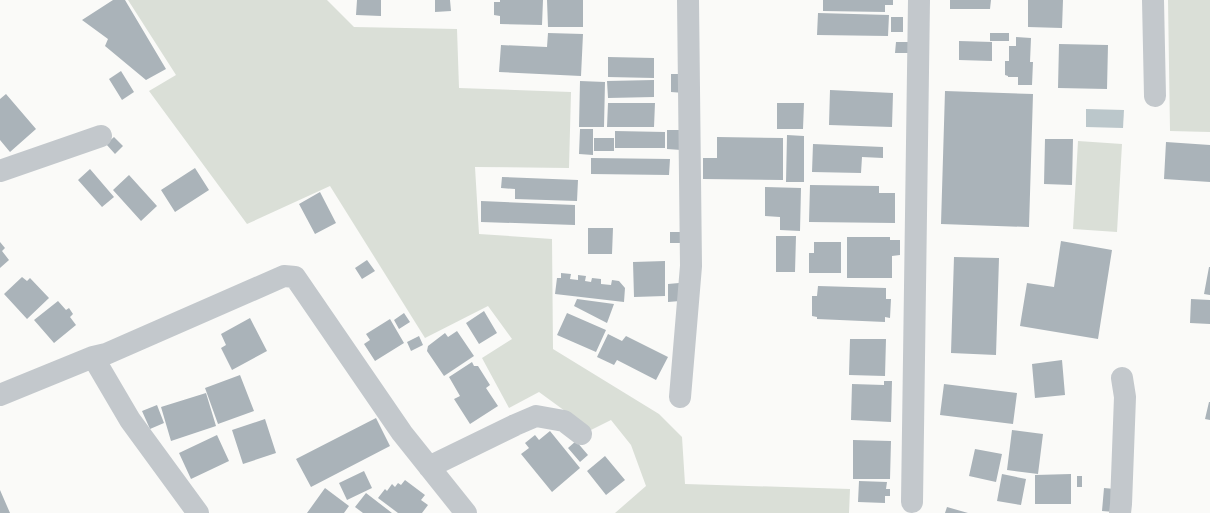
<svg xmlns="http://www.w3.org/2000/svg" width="1210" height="513" font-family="'Nunito Sans',sans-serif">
  <rect width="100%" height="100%" fill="#fafaf8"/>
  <path fill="#dadfd7" d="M128,0h199l27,27 103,2 2,59 112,4 -2,76 -94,-1 4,67 73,5 1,110 106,65 23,23 3,47 165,5 -1,24h-234l31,-27 -15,-41 -20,-25 -20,10 -52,-38 -30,16 -27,-50 30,-19 -24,-33 -63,32 -95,-152 -83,38 -98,-133 27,-16z
    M1168,0h42v132l-40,-1z
    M1078,141l44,3 -5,88 -44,-3z"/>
  <path fill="#bbc7cb" d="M1086,109l38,1 -1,18 -37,-1z"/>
  <path fill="#aab3b9" d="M113,0h12l41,69 -20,11 -41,-34 3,-7 -26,-19z
    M357,0h24v16l-25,-1z
    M435,0h15l1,11 -16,1z
    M500,0h43l-1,25 -42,-1v-8l-6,-1v-13h6z
    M547,0h36v27h-35z
    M823,0h70v5h-8v7l-62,-1z
    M950,0h41l-1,9h-40z
    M1028,0h35l-1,28 -34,-1z
    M818,13l71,2 -1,21 -71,-1z
    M891,17h12v15h-12z
    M548,33l35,1 -2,42 -82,-4 2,-27 46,2z
    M990,33h19v8h-19z
    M1016,37l15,1 -1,24h3l-1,23h-14v-8h-10v-1l-3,-1v-14h4v-15h7z
    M959,41l33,1v19l-33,-1z
    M896,42h16v11h-17z
    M1059,44l49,1 -1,44 -49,-1z
    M608,57l46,1v20l-46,-1z
    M121,71l13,21 -12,8 -13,-21z
    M671,74h13v19l-13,-1z
    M654,80v17l-46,1 -1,-17z
    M580,81l25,1 -1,45h-25z
    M830,90l63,3 -1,34 -63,-2z
    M945,91l88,3 -4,133 -88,-3z
    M6,94l30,35 -26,23 -10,-12v-41z
    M608,103h47l-1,24h-47z
    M777,103h27l-1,26h-26z
    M580,129h13v26l-14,-1z
    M667,130h14v20l-14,-1z
    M615,131l50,1v16h-50z
    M787,135l17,1v46h-18z
    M114,137l9,9 -8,8 -9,-10z
    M717,137l66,1v42l-80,-1v-21h14z
    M594,138h20v13h-20z
    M1045,139h28l-1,46 -28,-1z
    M1166,142l44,3v37l-46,-3z
    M813,144l70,3v11l-21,-1 -1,16 -49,-1z
    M591,158l79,1 -1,16 -78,-1z
    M195,168l14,22 -34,22 -14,-22z
    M90,169l24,28 -12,10 -24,-27z
    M129,175l28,31 -16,15 -28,-31z
    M502,177l76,3 -1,21 -62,-2v-10l-14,-1z
    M810,185l69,1v7h16v30l-86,-1z
    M765,187l36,1 -1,43 -20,-1v-13l-15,-1z
    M320,192l16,31 -21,11 -16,-30z
    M481,201l94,4v20l-94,-3z
    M588,228h25l-1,26h-24z
    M670,232h12v11h-12z
    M776,236h20l-1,36h-19z
    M847,237h43v3h10v15l-8,1v22h-45z
    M1061,241l51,9 -14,89 -78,-13 7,-43 27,4z
    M0,242l5,6 -3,3 7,9 -9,8z
    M814,242h27v31h-32v-20h5z
    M954,257l45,1 -3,97 -45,-2z
    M367,260l8,11 -13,8 -7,-11z
    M665,261v35l-31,1 -1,-35z
    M1209,267h1v28l-6,-1z
    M561,273l10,1 -1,5 8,1v-5l8,1 -1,5 6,1 1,-4 9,1v5l10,1 1,-5 7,1 6,7 -1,14 -69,-8 2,-16h4z
    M22,277l5,4 3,-3 19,20 -22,21 -23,-25z
    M679,283l1,18 -12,1v-18z
    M818,286l68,2v11h5l-1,19 -5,-1v5l-68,-3v-2l-5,-1v-20h5z
    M577,299l37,5 -7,19 -33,-17z
    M1191,299l19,1v24l-20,-1z
    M58,301l8,9 3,-2 4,6 -3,3 6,8 -22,18 -20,-23z
    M484,311l13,22 -18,11 -13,-21z
    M404,313l6,9 -11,7 -5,-9z
    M567,313l39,17 -10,22 -39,-17z
    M250,318l17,33 -35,19 -11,-22 5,-3 -5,-11z
    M390,319l14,24 -29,18 -11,-17 6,-4 -4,-6z
    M457,331l17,25 -30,20 -17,-25 1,-5 17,-13 3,4z
    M608,334l14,7 4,-5 42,21 -12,23 -39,-20 -3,5 -17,-8z
    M419,336l4,9 -12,6 -4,-9z
    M850,339h36l-1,37 -36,-1z
    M1062,360l3,35 -30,3 -3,-34z
    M472,362l2,4h4l12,19 -4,3 12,18 -28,18 -16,-25 6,-3 -11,-19z
    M240,375l14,36 -36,13 -13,-36z
    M884,381h8l-1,41 -40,-2 1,-36 32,1z
    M944,384l73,9 -4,31 -73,-9z
    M206,393l10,33 -45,15 -10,-34z
    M1209,402h1v18l-5,-1z
    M157,405l7,18 -14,6 -8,-18z
    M376,418l14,28 -79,41 -15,-28z
    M265,419l11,34 -33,11 -11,-34z
    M1012,430l31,4 -5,40 -31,-4z
    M550,431l30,37 -28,24 -31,-38 8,-6 -4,-5 10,-8 4,5z
    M217,435l12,26 -38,18 -12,-26z
    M853,440l38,1 -1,38h-37z
    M576,441l12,14 -8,7 -12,-14z
    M975,449l27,5 -6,28 -27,-6z
    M605,456l20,24 -19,15 -19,-24z
    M364,471l8,17 -25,12 -8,-17z
    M1002,474l24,5 -5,26 -24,-4z
    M1071,474v30h-36v-29z
    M1077,476h5v11h-5z
    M405,480l20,15 -4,5 7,5 -6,8h-24l-20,-15 7,-9 2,2 5,-7 3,3 3,-4 3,2z
    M859,481l28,1 -1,7h4v7h-5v7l-27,-1z
    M325,488l24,18 -5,7h-37z
    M1104,488l11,1 -1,23 -12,-1z
    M0,490l10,23h-10z
    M366,493l26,20h-29l-8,-6z
    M947,507l21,6h-23z"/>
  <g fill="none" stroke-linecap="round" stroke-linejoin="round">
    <path stroke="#c3c8cc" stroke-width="22" d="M1153,0l2,96
      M0,171l101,-35
      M93,357l37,63 68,93
      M0,395l93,-38 13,-3 178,-78 11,1 107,156 64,80
      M680,397l11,-131 -3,-266
      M429,467l86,-42 21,-9 28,5 17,13
      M912,502l7,-502
      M1120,513l1,-9 4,-107 -3,-19"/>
  </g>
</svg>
